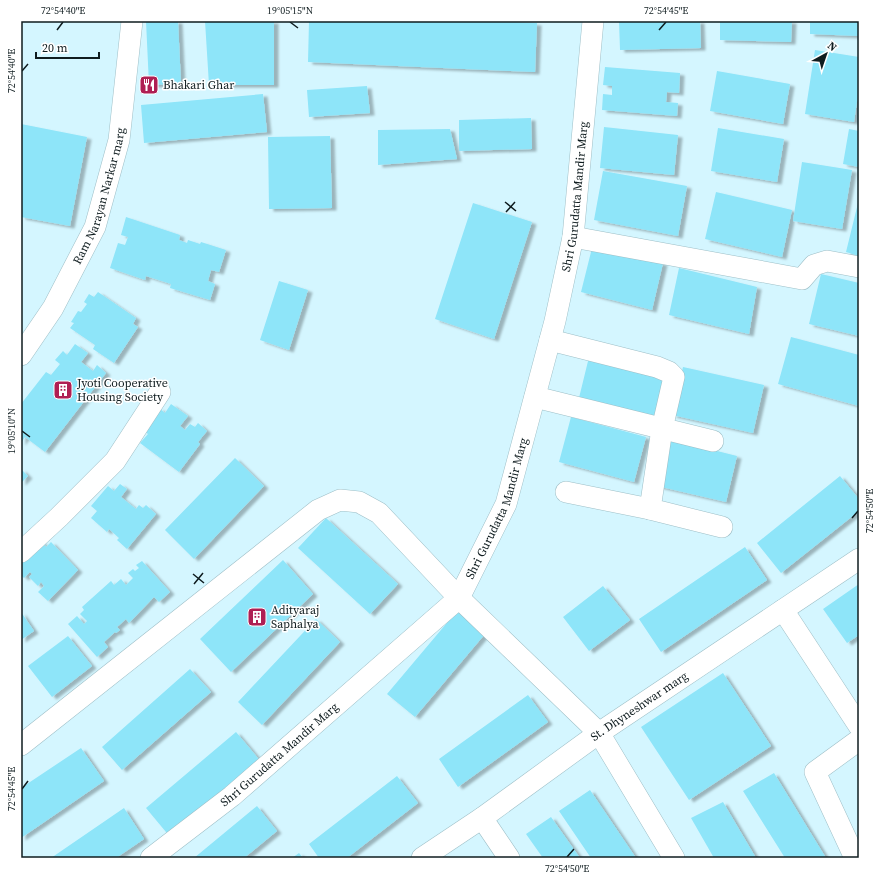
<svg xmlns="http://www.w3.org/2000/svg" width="880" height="879" font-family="'Source Serif 4',serif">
  <defs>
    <filter id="shadow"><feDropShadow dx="4.5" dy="2.5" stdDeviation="1" flood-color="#0004"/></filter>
  </defs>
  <rect width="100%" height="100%" fill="#d4f6ff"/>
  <path fill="#8ee5f9" filter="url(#shadow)" d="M146,21h32l3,63 -32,1z
    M205,21h69v64h-65z
    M309,21h183l45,2 -2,49 -227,-10z
    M619,21h81l1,27 -81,2z
    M720,21h72l-1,21 -71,-2z
    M810,21h49v15l-49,-2z
    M815,50l44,7v31l-5,34 -49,-8z
    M605,67l75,6 -1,20 -12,-1 -1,10 12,1 -1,13 -75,-6 1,-16 9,1v-9l-9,-1z
    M717,71l73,13 -7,40 -73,-13z
    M367,86l3,27 -61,4 -2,-27z
    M263,94l4,38 -123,11 -3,-38z
    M531,118l1,31 -73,2v-31z
    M21,124l66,13 -17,89 -49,-9z
    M604,127l74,8 -4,40 -74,-7z
    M718,128l66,11 -7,43 -66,-11z
    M450,129l7,30 -79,6v-35z
    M849,129l10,2v36l-16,-3z
    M330,136l2,72 -63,1 -1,-72z
    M802,162l50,8 -10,59 -49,-8z
    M603,171l84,15 -9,50 -84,-16z
    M716,192l76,18 -10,47 -77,-18z
    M473,203l59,19 -38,117 -59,-20z
    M858,203h1v53l-13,-4z
    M126,217l54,18 -1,5 8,3 1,-3 12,4 1,-2 25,8 -7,22 -8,-2 -3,11 7,3 -5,16 -40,-12 1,-4 -25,-8 -1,4 -35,-12 8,-25 7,2 3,-8 -7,-2z
    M593,244l70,19 -11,47 -71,-18z
    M679,268l78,19 -8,47 -80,-19z
    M821,274l38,9v53l-50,-12z
    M279,281l29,9 -19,60 -29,-10z
    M98,292l38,26 -3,6 5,3 -24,36 -21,-14 2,-4 -25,-17 4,-5 -3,-1 7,-11 3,1 6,-8 -3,-2 5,-8 5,3z
    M791,337l68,18v51l-81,-22z
    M75,344l13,9 -7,9 12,9 4,-6 9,8 -61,79 -20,-15 -4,6v-39l25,-32 5,3 9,-11 -5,-4 8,-9 4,4z
    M589,357l78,19 -10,45 -79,-19z
    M683,367l81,18 -11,48 -81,-18z
    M171,404l17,12 -8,10 5,4 5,-6 5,3 3,-4 9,8 -9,11 2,2 -21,28 -39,-29 8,-9 -5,-4 16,-22 6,5z
    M571,417l75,20 -12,45 -75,-20z
    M669,439l68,17 -11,46 -69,-16z
    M235,458l29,28 -70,73 -29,-29z
    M21,469l7,7 -7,7z
    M840,476l19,23v12l-78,62 -24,-30z
    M120,484l7,5 -6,8 15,12 3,-4 4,3 3,-3 10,9 -29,35 -10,-9 2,-2 -10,-9 -2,3 -16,-14 6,-7 -6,-5 17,-20 6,5z
    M326,518l72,66 -28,30 -72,-66z
    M41,541l5,6 5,-5 27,28 -30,31 -10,-9 6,-6 -3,-4 -3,4 -9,-9 3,-3 -2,-2 -6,6 -3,-3v-13z
    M745,547l22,33 -106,72 -22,-33z
    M283,560l30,34 -82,78 -31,-33z
    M142,561l28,31 -11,10 -5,-5 -25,26 -3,-4 -9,8 3,3 -4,3 -1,-1 -11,10 4,5 -11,10 -29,-33 9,-8 7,8 3,-3 -7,-7 4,-4 -2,-3 29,-26 3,4 7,-6 5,6 7,-7 -5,-5 5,-4 2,2 4,-3 -3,-3z
    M859,584v51l-12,8 -24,-34z
    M603,586l27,34 -41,31 -26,-34z
    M462,605l28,23 -75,89 -28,-23z
    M21,612l13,19 -13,9z
    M316,619l24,23 -78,83 -24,-23z
    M68,636l24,30 -40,31 -24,-31z
    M190,669l21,23 -89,78 -20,-23z
    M723,673l48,73 -82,54 -48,-73z
    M528,695l20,27 -90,65 -19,-28z
    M236,732l26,31 -91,75 -25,-30z
    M81,748l23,33 -83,57v-50z
    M774,773l52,85h-41l-42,-67z
    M397,776l21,27 -71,55h-28l-10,-14z
    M590,790l46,68h-45l-32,-47z
    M723,802l33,56h-42l-23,-40z
    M257,806l20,25 -33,27h-50z
    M124,808l20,31 -28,19h-65z
    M551,817l29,41h-37l-17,-24z
    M299,853l4,5h-11z"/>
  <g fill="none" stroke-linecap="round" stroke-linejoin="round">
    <g stroke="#9ebfc7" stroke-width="22">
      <g id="street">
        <path d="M573,237l229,42 12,-14 13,-4 32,6"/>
        <path d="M550,340l107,27 12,5 5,5 -12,52 -12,80 72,18"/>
        <path id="s1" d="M21,355l32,-47 42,-81 24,-87 13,-119"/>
        <path d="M535,397l178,44"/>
        <path d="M566,492l84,17"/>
        <path d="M21,552l38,-35 56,-56 45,-69"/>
        <path d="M783,610l76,116"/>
        <path d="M21,745l297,-235 22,-10 19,2 20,11 80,85 140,135 75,125"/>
        <path d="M482,818l27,40"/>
        <path id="s2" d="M151,858l81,-62 227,-198 47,-94 49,-183 18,-84 20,-216"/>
        <path id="s3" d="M422,858l60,-40 117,-85 260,-174"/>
        <path d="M855,858l-40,-86 44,-32"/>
      </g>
    </g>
    <use href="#street" stroke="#fff" stroke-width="21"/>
  </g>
  <path fill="none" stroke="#0f1c1f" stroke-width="1.5" d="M290,22l8,6M57,30l6,-8M659,30l7,-8M22,71l6,-7M505,202l11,9M506,212l9,-10M22,431l8,6M852,518l6,-7M193,574l11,9M194,584l9,-11M22,789l6,-8M567,857l7,-8"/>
  <defs>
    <g id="restaurant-square" transform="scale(1)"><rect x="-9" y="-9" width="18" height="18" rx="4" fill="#af1f53" stroke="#fff"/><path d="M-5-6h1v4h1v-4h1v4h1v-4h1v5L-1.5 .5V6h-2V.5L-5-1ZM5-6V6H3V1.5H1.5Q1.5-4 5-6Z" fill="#fff"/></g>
    <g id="building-square" transform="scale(1)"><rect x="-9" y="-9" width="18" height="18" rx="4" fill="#af1f53" stroke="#fff"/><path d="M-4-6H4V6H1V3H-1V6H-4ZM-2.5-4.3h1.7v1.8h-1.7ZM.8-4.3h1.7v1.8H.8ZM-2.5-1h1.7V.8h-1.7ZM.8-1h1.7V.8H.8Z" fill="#fff"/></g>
  </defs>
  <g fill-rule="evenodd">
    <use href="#restaurant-square" x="149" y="85"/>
    <use href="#building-square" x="63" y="390"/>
    <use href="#building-square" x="257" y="617"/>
  </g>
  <g text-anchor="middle" stroke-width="3" stroke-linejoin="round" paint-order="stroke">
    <g font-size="12" fill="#0f1c1f" stroke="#fff" text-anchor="start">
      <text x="163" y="89">Bhakari Ghar</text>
      <text x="77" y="387">Jyoti Cooperative<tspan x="77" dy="14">Housing Society</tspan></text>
      <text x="271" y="614">Adityaraj<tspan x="271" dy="14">Saphalya</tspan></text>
    </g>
    <g font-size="12" fill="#0f1c1f" stroke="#fff">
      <text dy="4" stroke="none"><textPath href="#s1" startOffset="179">Ram Narayan Narkar marg</textPath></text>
      <text dy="4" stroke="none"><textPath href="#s2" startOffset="824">Shri Gurudatta Mandir Marg</textPath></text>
      <text dy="4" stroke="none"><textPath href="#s2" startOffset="501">Shri Gurudatta Mandir Marg</textPath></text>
      <text dy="4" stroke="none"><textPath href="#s3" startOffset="265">St. Dhyneshwar marg</textPath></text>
      <text dy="4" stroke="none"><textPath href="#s2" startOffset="165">Shri Gurudatta Mandir Marg</textPath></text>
    </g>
  </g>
  <rect width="880" height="879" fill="none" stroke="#ffffff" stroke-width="44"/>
  <g transform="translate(826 54) rotate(40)" stroke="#ffffff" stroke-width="3" paint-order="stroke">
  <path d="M0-3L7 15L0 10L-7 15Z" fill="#0f1c1f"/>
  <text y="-6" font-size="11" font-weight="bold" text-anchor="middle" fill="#0f1c1f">N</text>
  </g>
  <path d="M36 52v6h63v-6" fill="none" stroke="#0f1c1f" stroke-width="2"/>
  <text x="42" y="52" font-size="12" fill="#0f1c1f" stroke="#ffffff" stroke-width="3" paint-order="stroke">20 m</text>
  <rect x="22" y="22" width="836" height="835" fill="none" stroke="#0f1c1f" stroke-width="1.5"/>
  <g font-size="10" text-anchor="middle" fill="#0f1c1f">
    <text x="63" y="14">72°54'40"E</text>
    <text x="290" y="14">19°05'15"N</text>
    <text x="666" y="14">72°54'45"E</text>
    <text transform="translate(11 71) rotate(-90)" y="4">72°54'40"E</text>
    <text transform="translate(11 431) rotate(-90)" y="4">19°05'10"N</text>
    <text transform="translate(869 511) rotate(-90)" y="4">72°54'50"E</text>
    <text transform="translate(11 789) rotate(-90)" y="4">72°54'45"E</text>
    <text x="567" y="872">72°54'50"E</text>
  </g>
</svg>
